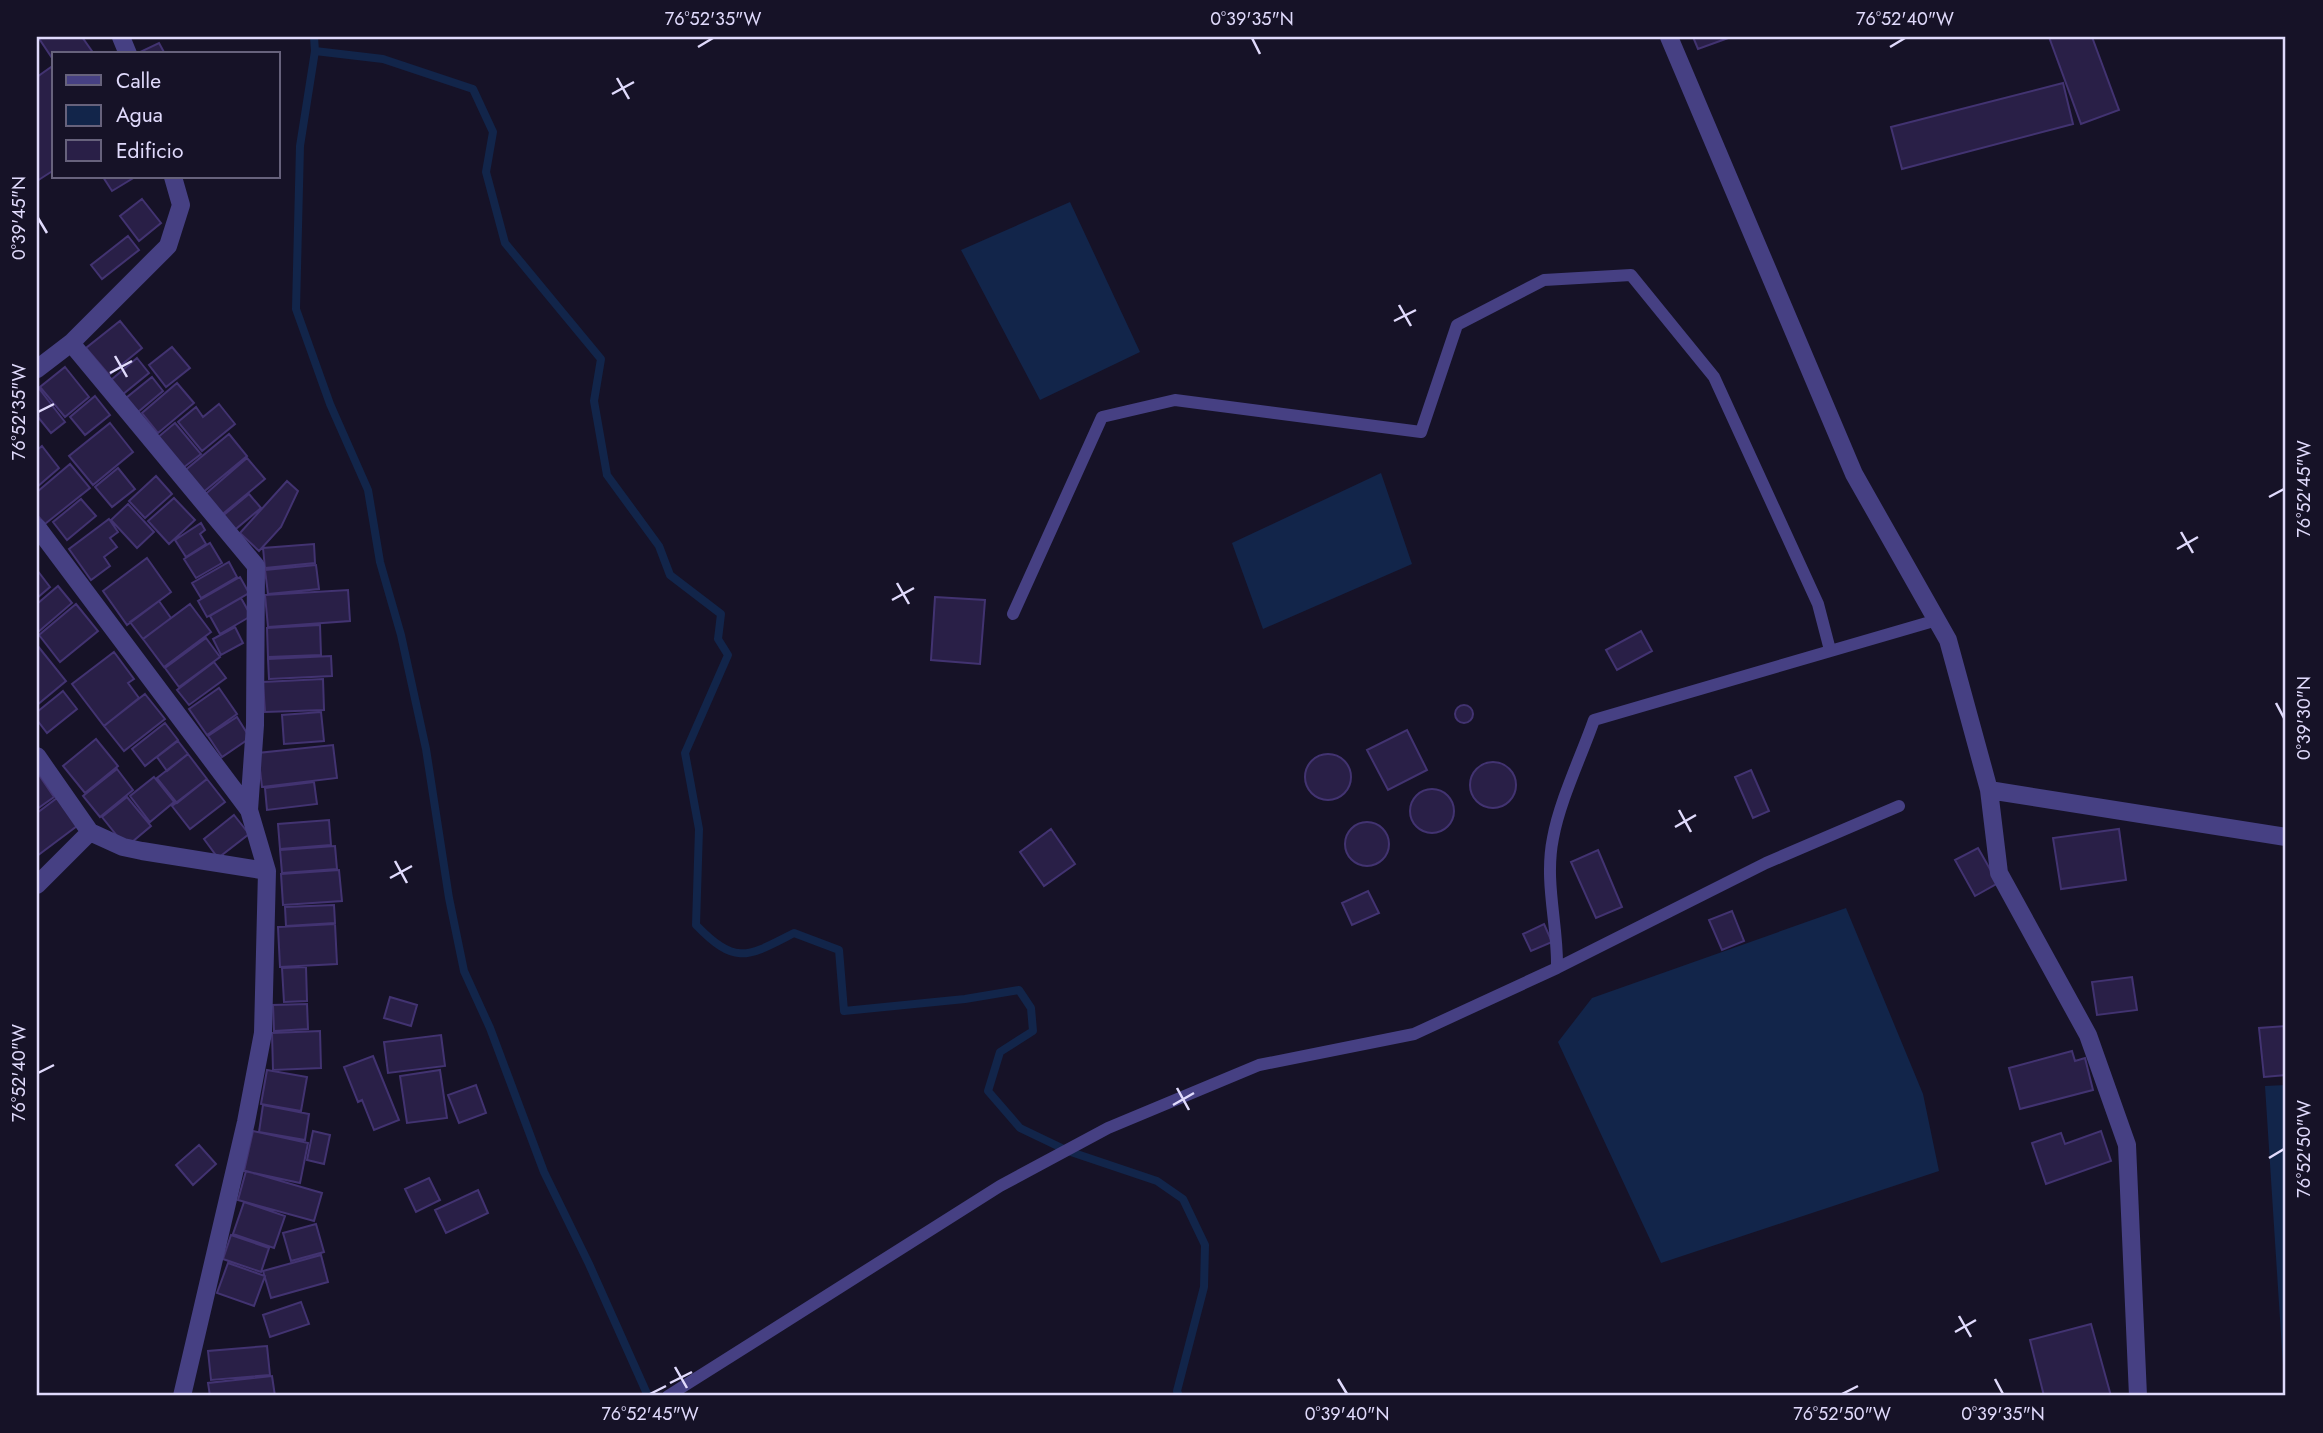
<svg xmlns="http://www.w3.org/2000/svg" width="2323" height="1433" font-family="Jost,sans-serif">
  <rect width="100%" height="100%" fill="#161227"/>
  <path fill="#12254a" d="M1070,202l70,150 -100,48 -79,-150z
    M1381,473l31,91 -149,65 -31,-86z
    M1846,908l77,186 16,77 -278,92 -103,-221 34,-44z
    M2286,1085v296h-2l-19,-295z"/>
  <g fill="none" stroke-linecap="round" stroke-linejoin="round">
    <path stroke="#12254a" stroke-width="8" d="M314,37l1,14 -15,95 -4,163 34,95 38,86 12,72 21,73 25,114 23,149 15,73 26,57 54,144 45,92 59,132
      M315,51l68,8 90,30 20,43 -7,40 19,71 96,116 -7,42 13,74 52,71 11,29 51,39 -3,25 10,16 -43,98 14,76 -3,96c40,41 51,32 98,8l45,17 5,61 121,-12 54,-9 12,18 2,23 -33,21 -12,39 32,37 48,23 89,30 26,18 22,46 -1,42 -27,104 2,5"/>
  </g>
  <path fill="#291f47" stroke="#423371" stroke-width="2" d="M38,37h44l12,17h-40v7z
    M1693,37h38l-33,12z
    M2049,37h43l27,73 -38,14z
    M159,43l6,11h-26l-1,-1z
    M54,65v105l-17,11v-104z
    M2063,83l10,41 -171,45 -11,-42z
    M103,177h32l-23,14z
    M142,199l19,24 -22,18 -19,-25z
    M128,236l11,14 -37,29 -11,-14z
    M120,321l22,27 -33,27 -23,-27z
    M172,347l18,21 -24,19 -17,-22z
    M137,358l12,15 -27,22 -11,-15z
    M65,367l24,30 -24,20 -25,-30z
    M152,377l11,14 -25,21 -12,-14z
    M177,383l17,20 -36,30 -16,-20z
    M37,386l28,36 -14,11 -14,-17z
    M95,396l15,19 -25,20 -15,-18z
    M219,404l16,20 -33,27 -24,-29 18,-15 7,10z
    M110,423l23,29 -40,33 -24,-29z
    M175,423l26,31 -18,14 -26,-30z
    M229,434l18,22 -46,38 -18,-22z
    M42,446l17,22 -22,19v-37z
    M247,458l18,21 -46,38 -17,-20z
    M70,464l20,24 -45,36 -8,-9v-23z
    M118,468l17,21 -23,18 -17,-20z
    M156,476l16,18 -27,24 -16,-17z
    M287,481l11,10 -17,36 -22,24 -19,-18z
    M249,494l12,14 -30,25 -12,-14z
    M174,498l21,22 -26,24 -21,-23z
    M81,499l15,17 -29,24 -14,-18z
    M128,504l26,28 -17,16 -26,-28z
    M109,519l9,13 -8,6 7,9 -13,10 6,9 -19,14 -22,-31z
    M201,523l4,7 -5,4 6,10 -20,13 -11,-17z
    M210,543l12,20 -26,15 -12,-19z
    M314,544l1,19 -50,5 -2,-20z
    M147,558l24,34 -44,33 -24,-34z
    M229,562l8,15 -36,21 -9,-15z
    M316,565l3,24 -51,5 -3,-24z
    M37,570l13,17 -13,11z
    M240,577l9,16 -42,24 -9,-16z
    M58,586l14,17 -35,30v-29z
    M348,590l2,31 -82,6 -3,-32z
    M935,597l50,3 -5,64 -49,-4z
    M241,598l10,18 -31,18 -10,-18z
    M159,601l12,17 -28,21 -13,-17z
    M76,604l22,27 -38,31 -21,-27z
    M190,604l21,28 -47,35 -21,-28z
    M320,625l1,30 -53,2 -1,-29z
    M235,627l8,16 -22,12 -8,-16z
    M1641,631l11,20 -35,19 -11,-20z
    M206,638l14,19 -41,30 -14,-19z
    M37,645l29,36 -29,24z
    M114,652l20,27 -6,4 11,15 -35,28 -32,-42z
    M331,656l1,20 -63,3 -1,-20z
    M214,662l12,16 -37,27 -12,-15z
    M323,679l1,31 -59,2 -2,-30z
    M219,688l18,26 -30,21 -18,-26z
    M63,691l14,18 -30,24 -10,-13v-8z
    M145,694l20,25 -41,32 -20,-25z
    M1455 714a9 9 0 1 1 18 0a9 9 0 1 1-18 0Z
    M321,712l3,29 -40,3 -2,-29z
    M237,717l13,21 -28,19 -14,-21z
    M165,723l13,17 -33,26 -13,-17z
    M1407,730l20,40 -39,20 -21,-40z
    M96,739l22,27 -33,27 -22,-27z
    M178,741l10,13 -21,17 -10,-14z
    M333,745l4,33 -75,9 -4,-34z
    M188,754l19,25 -30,24 -20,-25z
    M1305 777a23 23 0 1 1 46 0a23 23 0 1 1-46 0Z
    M1470 785a23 23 0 1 1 46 0a23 23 0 1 1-46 0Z
    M117,769l16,21 -33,27 -17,-21z
    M1751,770l18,41 -16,7 -18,-41z
    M37,772l17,25 -17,12z
    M154,777l20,25 -24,20 -20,-26z
    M207,779l18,23 -35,27 -18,-23z
    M314,782l3,22 -50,6 -2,-22z
    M1410 811a22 22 0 1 1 44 0a22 22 0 1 1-44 0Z
    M127,797l24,29 -25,21 -24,-30z
    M57,798l20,28 -40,30v-43z
    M234,815l15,19 -31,24 -14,-19z
    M329,820l2,25 -51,4 -2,-25z
    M1345 844a22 22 0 1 1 44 0a22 22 0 1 1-44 0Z
    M1051,829l24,35 -31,22 -24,-34z
    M2119,829l7,51 -65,9 -8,-51z
    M335,846l2,23 -55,4 -2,-23z
    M1978,848l20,35 -23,13 -20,-36z
    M1598,850l24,57 -26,11 -25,-56z
    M339,870l3,31 -59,4 -2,-31z
    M1368,891l11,22 -27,12 -10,-22z
    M334,905l1,18 -49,3 -1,-19z
    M1732,911l12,30 -22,9 -13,-30z
    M335,924l2,40 -57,3 -2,-40z
    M1544,924l8,18 -21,9 -8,-17z
    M306,967l1,34 -23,1 -2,-34z
    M2132,977l5,33 -40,5 -5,-33z
    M390,997l27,8 -6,21 -27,-8z
    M307,1004l1,25 -34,2 -1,-26z
    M2286,1026v49l-22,2 -5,-49z
    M320,1031l1,37 -48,2 -1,-37z
    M441,1035l4,31 -57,7 -4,-31z
    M2072,1051l3,10 10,-3 8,32 -73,19 -11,-41z
    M373,1056l26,64 -25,10 -12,-30 -4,2 -14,-35z
    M267,1070l40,7 -6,34 -40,-7z
    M440,1070l7,48 -40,5 -7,-47z
    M476,1085l10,28 -27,10 -11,-28z
    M263,1105l46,9 -4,26 -46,-8z
    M253,1131l55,12 -8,40 -56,-12z
    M313,1131l17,4 -6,29 -17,-4z
    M2101,1131l10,30 -65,23 -14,-41 29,-10 4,11z
    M199,1145l17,19 -23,21 -17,-20z
    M246,1171l76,22 -8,28 -76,-21z
    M429,1178l11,22 -24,12 -11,-23z
    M478,1190l10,23 -42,20 -11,-23z
    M244,1202l41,14 -11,32 -41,-14z
    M316,1224l8,28 -33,9 -8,-28z
    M231,1235l38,13 -8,24 -38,-13z
    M321,1255l7,27 -57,16 -8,-27z
    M228,1263l37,13 -11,30 -37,-13z
    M301,1302l8,22 -39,13 -7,-22z
    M2091,1324l20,72h-67l-14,-56z
    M267,1346l3,29 -59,5 -3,-29z
    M272,1376l3,20h-65l-2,-13z"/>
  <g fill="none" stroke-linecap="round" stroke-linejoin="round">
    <path stroke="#464083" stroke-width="12" d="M1013,614l89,-197 73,-17 246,32 36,-107 87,-45 87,-5 83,102 104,227 12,46
      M1557,968c1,-43 -13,-86 -4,-130 7,-38 28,-81 41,-118l343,-100
      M668,1396l332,-210 108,-58 151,-63 155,-31 143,-66 209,-105 133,-57"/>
    <path stroke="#464083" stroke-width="18" d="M121,37l7,17
      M1669,37l185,437 94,166 41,150 10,83 89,162 39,110 11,251
      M71,343l185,223 -1,159 -6,85 18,61 -4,162 -17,89 -64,274
      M37,369l34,-26 97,-97 13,-41 -8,-28
      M37,527l212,283
      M37,756l53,76 33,15 19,4 125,20
      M1989,790l297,47
      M37,885l53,-53"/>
  </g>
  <path fill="none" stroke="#e0dafc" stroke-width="2.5" d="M1252,38l8,16M698,47l15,-9M1890,47l15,-9M617,78l12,21M612,94l22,-12M38,218l9,15M1399,305l12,21M1394,321l22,-11M115,356l12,21M110,373l22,-12M38,412l16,-8M2269,497l15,-8M2181,532l12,21M2177,549l21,-12M897,583l12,21M892,600l22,-12M2276,703l8,15M1679,810l12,22M1675,827l21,-12M395,861l12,22M390,878l22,-12M38,1073l16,-8M1177,1088l12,22M1173,1105l21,-12M2269,1158l15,-9M1959,1316l12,21M1955,1332l21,-12M675,1367l12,21M1338,1379l9,15M1995,1379l8,15M670,1383l22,-11M650,1394l16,-8M1842,1394l16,-8"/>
  <rect width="2323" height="1433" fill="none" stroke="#161227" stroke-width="77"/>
  <rect x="52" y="52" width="228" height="126" fill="#161227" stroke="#67627c" stroke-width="2"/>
  <rect x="66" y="75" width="35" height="10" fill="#464083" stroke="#67627c" stroke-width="2"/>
  <text x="116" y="88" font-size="21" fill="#e0dafc">Calle</text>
  <rect x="66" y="105" width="35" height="21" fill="#12254a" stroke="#67627c" stroke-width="2"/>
  <text x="116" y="122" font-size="21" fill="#e0dafc">Agua</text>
  <rect x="66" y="140" width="35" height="21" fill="#291f47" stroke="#67627c" stroke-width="2"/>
  <text x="116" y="158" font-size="21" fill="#e0dafc">Edificio</text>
  <rect x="38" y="38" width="2246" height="1356" fill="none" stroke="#e0dafc" stroke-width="2.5"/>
  <g font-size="18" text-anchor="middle" fill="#e0dafc">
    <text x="713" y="25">76°52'35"W</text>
    <text x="1252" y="25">0°39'35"N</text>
    <text x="1905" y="25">76°52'40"W</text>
    <text transform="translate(19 218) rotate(-90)" y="6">0°39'45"N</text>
    <text transform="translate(19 412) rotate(-90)" y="6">76°52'35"W</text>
    <text transform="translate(2304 489) rotate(-90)" y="6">76°52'45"W</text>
    <text transform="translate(2304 718) rotate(-90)" y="6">0°39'30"N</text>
    <text transform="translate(19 1073) rotate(-90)" y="6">76°52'40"W</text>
    <text transform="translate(2304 1149) rotate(-90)" y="6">76°52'50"W</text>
    <text x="650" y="1420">76°52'45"W</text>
    <text x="1347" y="1420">0°39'40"N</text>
    <text x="1842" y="1420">76°52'50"W</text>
    <text x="2003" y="1420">0°39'35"N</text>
  </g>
</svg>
